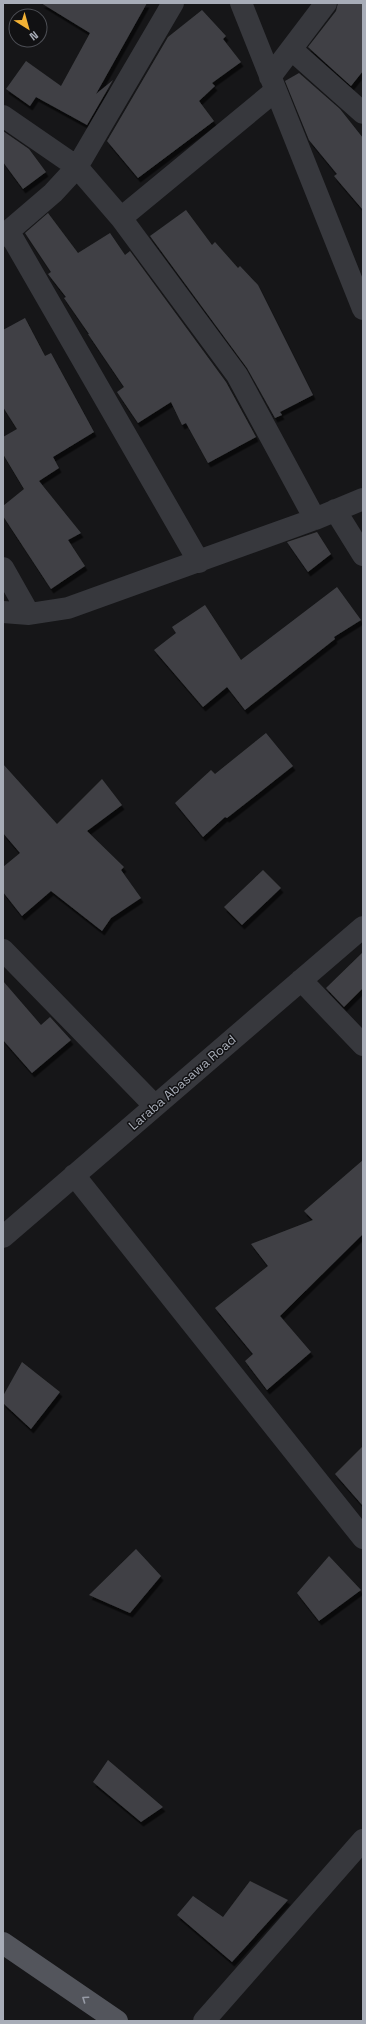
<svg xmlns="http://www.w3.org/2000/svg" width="366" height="2024" font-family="'Space Grotesk',sans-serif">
  <defs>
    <filter id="shadow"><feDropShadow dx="2.5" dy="4.5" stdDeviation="0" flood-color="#0009"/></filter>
  </defs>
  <rect width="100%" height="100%" fill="#161618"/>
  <path fill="#404145" filter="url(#shadow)" d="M41,3h106l-51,91 17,-14 -26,45 -51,-28 -6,9 -24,-17 20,-28 35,25 29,-53z
    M338,3h25v68l-12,15 -43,-39 28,-36z
    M202,10l24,26 -3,3 18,23 -29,21 3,3 -16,15 15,20 -76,57 -31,-37 61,-104z
    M299,73l41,36 23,29v72l-29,-34 3,-2 -28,-34 -24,-59z
    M3,131l26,18 17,23 -23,17 -20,-27z
    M186,210l26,35 3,-3 23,26 2,-2 18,19 55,110 -33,17 2,3 -7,3 -28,-50 -97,-132z
    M48,213l30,40 32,-20 15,22 5,-4 96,131 30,55 -48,26 -22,-40 -4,2 -11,-23 -33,21 -21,-31 7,-5 -36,-53h1l-25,-36 2,-1 -18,-23 3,-2 -26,-39z
    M25,318l20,38 6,-3 43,79 -41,25 6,11 -20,13 42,52 -13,7 17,26 -34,23 -48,-73v-10l21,-17 -21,-35v-17l14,-8 -14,-22v-77z
    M317,532l14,22 -23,18 -21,-30z
    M337,587l24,33 -27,17 1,2 -90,71 -18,-23 -24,20 -49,-57 22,-17 -4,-6 33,-22 36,55z
    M266,733l27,33 -66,52 -2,-1 -22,20 -28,-34 36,-33 4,4z
    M3,764l54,60 45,-45 20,26 -35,26 37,36 -3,3 20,28 -30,20 -9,13 -51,-40 -29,25 -19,-24v-25l17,-14 -17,-20z
    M263,870l18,18 -39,37 -18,-18z
    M363,952v36l-19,19 -18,-19z
    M3,981l38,44 9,-8 21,23 -39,33 -29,-33z
    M363,1160v74l-83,82 31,36 -44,38 -22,-29 8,-7 -38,-46 53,-42 -17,-22 62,-24 -9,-9z
    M22,1362l38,30 -29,37 -28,-26v-7z
    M363,1446v60l-28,-32z
    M136,1549l25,27 -31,37 -41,-18z
    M329,1556l32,34 -42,31 -22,-28z
    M108,1760l55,47 -22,15 -48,-40z
    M250,1881l38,19 -56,62 -55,-47 16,-19 30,21z"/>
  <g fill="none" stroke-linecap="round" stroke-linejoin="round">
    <path stroke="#37383d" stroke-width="22" d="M241,3l122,306
      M291,49l72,64
      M270,77l56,-74
      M3,116l74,51 44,51 116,157 78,144
      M121,218l154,-127
      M9,232l190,330
      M3,236l50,-43 24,-26 96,-164
      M335,510l28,45
      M3,568l26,46
      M3,612l26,2 39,-6 247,-89 48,-20
      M3,950l151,155
      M301,980l62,65
      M74,1175l289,363
      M3,1237l360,-310
      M204,2021l159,-181"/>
    <path stroke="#53555c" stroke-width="22" d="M3,1943l114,78"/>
  </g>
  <defs><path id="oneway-chevron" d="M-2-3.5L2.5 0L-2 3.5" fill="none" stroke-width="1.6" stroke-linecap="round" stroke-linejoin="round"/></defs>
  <use stroke="#979ba6" href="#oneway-chevron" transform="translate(85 1999) rotate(-145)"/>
  <g text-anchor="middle" stroke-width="3" stroke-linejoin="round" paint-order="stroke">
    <g font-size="13" fill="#a8adb8" stroke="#111113">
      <text transform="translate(182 1082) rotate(-41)" y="5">Laraba Abasawa Road</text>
    </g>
  </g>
  <rect width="366" height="2024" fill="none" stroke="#a8adb8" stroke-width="8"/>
  <g transform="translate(28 28) rotate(143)"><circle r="19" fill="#111113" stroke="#4d4f55"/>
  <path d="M0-3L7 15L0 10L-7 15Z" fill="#f2b134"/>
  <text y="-6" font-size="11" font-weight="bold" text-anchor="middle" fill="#a8adb8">N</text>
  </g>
</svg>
